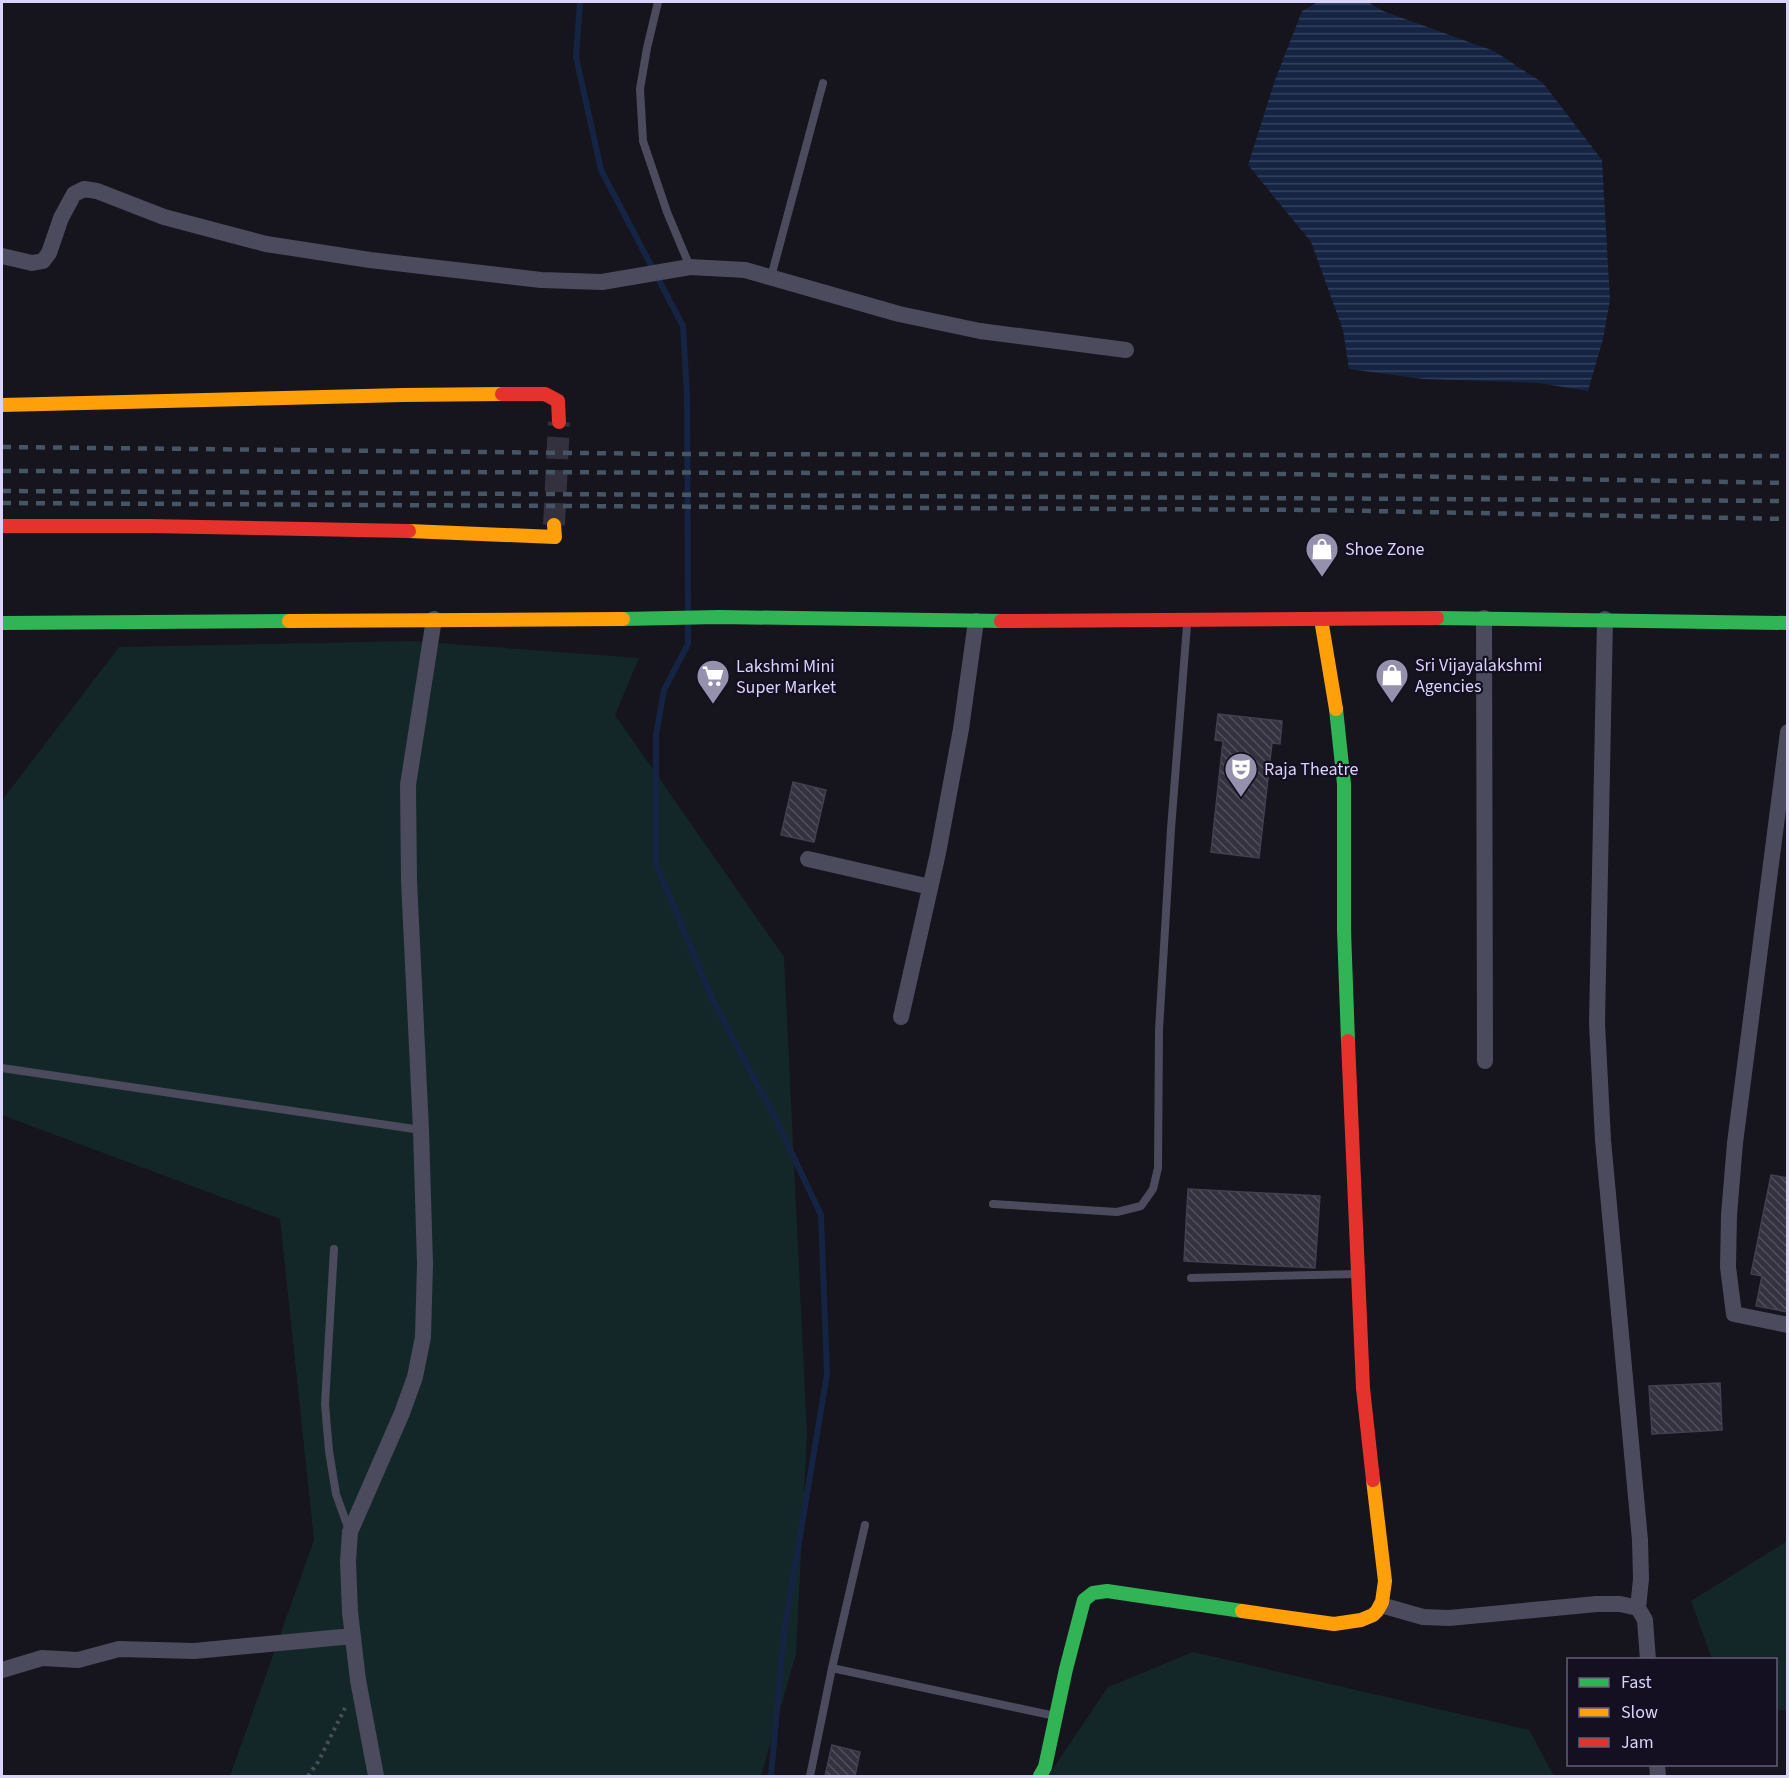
<svg xmlns="http://www.w3.org/2000/svg" width="1789" height="1778" font-family="'Source Sans 3',sans-serif">
  <defs>
    <pattern id="water-rules" width="6" height="5" patternUnits="userSpaceOnUse" patternTransform="scale(1.5)"><rect width="6" height="5" fill="#152442"/><path d="M0 2.5h6" fill="none" stroke="#36435e"/></pattern>
    <pattern id="building-back-hatch" width="6" height="6" patternUnits="userSpaceOnUse" patternTransform="scale(1.5)"><rect width="6" height="6" fill="#34323f"/><path d="M-1 5l2 2M0 0l6 6M5-1l2 2" fill="none" stroke="#514f5c"/></pattern>
  </defs>
  <rect width="100%" height="100%" fill="#16141d"/>
  <path fill="#142728" d="M412,641l227,17 -24,57 169,242 23,477 -11,220 -35,122h-531l84,-236 -34,-321 -278,-104v-307l1,-9 116,-152z
    M1787,1541v170l-11,-2v-49l-64,-1 -21,-58z
    M1193,1652l336,78 25,46h-506l60,-89z"/>
  <path fill="url(#water-rules)" d="M1318,2h50l15,9 111,40 49,32 59,77 8,140 -7,39 -15,52 -50,-8 -115,-4 -74,-10 -6,-39 -32,-88 -63,-77 27,-85 27,-69z"/>
  <g fill="none" stroke-linecap="round" stroke-linejoin="round">
    <path stroke="#152442" stroke-width="6" d="M580,2l-4,55 25,113 82,156 4,68 1,215
      M688,625v19l-24,46 -8,45v128l56,136 62,116 47,100 6,159 -43,258 -13,144"/>
  </g>
  <path fill="url(#building-back-hatch)" stroke="#433f50" stroke-width="1.5" d="M1218,714l64,7 -2,23 -8,-1 -13,115 -48,-6 12,-111 -8,-1z
    M793,782l33,8 -12,52 -33,-7z
    M1771,1175l17,3v134l-32,-6 6,-30 -11,-2z
    M1188,1189l132,7 -5,72 -131,-7z
    M1720,1383l2,47 -70,4 -3,-48z
    M832,1745l28,7 -5,24h-30z"/>
  <g fill="none" stroke-linecap="round" stroke-linejoin="round">
    <path stroke="#33313e" stroke-width="22" stroke-dasharray="22 11" stroke-linecap="butt" d="M554,525l5,-103"/>
    <path stroke="#46505b" stroke-width="4" stroke-dasharray="3 4.5" stroke-linecap="butt" d="M308,1776l10,-14 27,-54"/>
    <path stroke="#4c4a5d" stroke-width="8" d="M658,2l-11,46 -7,41 3,52 24,71 23,55
      M771,277l52,-194
      M2,1068l419,62
      M993,1204l124,8 24,-6 12,-17 5,-21 1,-138 12,-201 16,-204
      M334,1249l-9,155 4,47 7,43 13,36
      M1191,1278l166,-4
      M832,1668l223,48
      M810,1776l22,-108 33,-143"/>
    <path stroke="#4c4a5d" stroke-width="16" d="M2,256l30,7 11,-2 6,-8 12,-35 13,-24 10,-5 13,2 67,26 102,27 104,16 171,20 61,2 88,-15 55,3 154,44 81,17 146,19
      M1484,618l1,443
      M1605,619l-8,404 6,117 37,400 1,39 -3,29
      M1788,732l-53,411 -6,72 -1,52 6,47 54,11
      M808,859l122,28
      M901,1017l37,-164 23,-124 15,-108
      M1381,1605l42,12 26,1 148,-14h23l18,4 7,12 3,40
      M2,1670l40,-12 36,2 41,-11 75,2 159,-15
      M1657,1764l1,12
      M376,1776l-18,-96 -8,-68 -2,-51 2,-29 52,-119 13,-36 8,-40 2,-73 -4,-134 -12,-249 -1,-96 26,-166"/>
    <path stroke="#30b455" stroke-width="14" d="M1437,618l351,5
      M623,619l96,-2 282,4
      M2,623l287,-2
      M1336,709l8,75v146l4,111
      M1040,1776l5,-9 21,-98 18,-69 9,-7 14,-2 135,20"/>
    <path stroke="#ff9f0a" stroke-width="14" d="M2,405l401,-10 99,-1
      M409,531l146,6 -1,-12
      M1321,619l15,90
      M289,621l334,-2
      M1242,1611l92,13 27,-4 12,-5 4,-4 5,-9 3,-21 -12,-101"/>
    <path stroke="#e5322d" stroke-width="14" d="M502,394h43l13,7 1,21
      M2,526h147l260,5
      M1001,621l436,-3
      M1348,1041l15,347 10,92"/>
    <path stroke="#455564" stroke-width="4.5" stroke-dasharray="9 8" stroke-linecap="butt" d="M2,447l674,7 1112,2
      M2,471l1281,3 505,9
      M2,491l1786,10
      M2,503l1316,7 470,9"/>
  </g>
  <defs>
    <g id="shop-pin" transform="scale(1.725)"><path d="M0 17L-7.5 6A9.5 9.5 0 1 1 7.5 6Z" fill="#9591ad" stroke="#141021"/><path d="M-5-2.5h2.3a2.7 3.5 0 0 1 5.4 0H5L5.5 6h-11ZM-1.5-2.5h3a1.5 2.3 0 0 0-3 0Z" fill="#fff"/></g>
    <g id="supermarket-pin" transform="scale(1.725)"><path d="M0 17L-7.5 6A9.5 9.5 0 1 1 7.5 6Z" fill="#9591ad" stroke="#141021"/><path d="M-6-5.5h2.5l.6 2H6L4.5 2H-2.5L-4.4-4H-6ZM-1.5 3.2a1.3 1.3 0 1 0 .1 0ZM3 3.2a1.3 1.3 0 1 0 .1 0Z" fill="#fff"/></g>
    <g id="theatre-pin" transform="scale(1.725)"><path d="M0 17L-7.5 6A9.5 9.5 0 1 1 7.5 6Z" fill="#9591ad" stroke="#141021"/><path d="M-5-5.5Q0-4 5-5.5V0Q5 5 0 6Q-5 5-5 0ZM-3.3-2.5H-1v1.5H-3.3ZM1-2.5H3.3v1.5H1ZM-2.8 1Q0 5.5 2.8 1Z" fill="#fff"/></g>
  </defs>
  <g fill-rule="evenodd">
    <use href="#shop-pin" x="1322" y="549"/>
    <use href="#shop-pin" x="1392" y="675"/>
    <use href="#supermarket-pin" x="713" y="676"/>
    <use href="#theatre-pin" x="1241" y="769"/>
  </g>
  <g text-anchor="middle" stroke-width="4.5" stroke-linejoin="round" paint-order="stroke">
    <g font-size="18" fill="#dad4fb" stroke="#141021" text-anchor="start">
      <text x="1345" y="555">Shoe Zone</text>
      <text x="1415" y="671">Sri Vijayalakshmi<tspan x="1415" dy="21">Agencies</tspan></text>
      <text x="736" y="672">Lakshmi Mini<tspan x="736" dy="21">Super Market</tspan></text>
      <text x="1264" y="775">Raja Theatre</text>
    </g>
  </g>
  <rect width="1789" height="1778" fill="none" stroke="#dad4fb" stroke-width="6"/>
  <rect x="1567" y="1658" width="210" height="108" fill="#141021" stroke="#635e78" stroke-width="1.5"/>
  <rect x="1579" y="1678" width="30" height="9" fill="#30b455" stroke="#635e78" stroke-width="1.5"/>
  <text x="1621" y="1688" font-size="18" fill="#dad4fb">Fast</text>
  <rect x="1579" y="1708" width="30" height="9" fill="#ff9f0a" stroke="#635e78" stroke-width="1.5"/>
  <text x="1621" y="1718" font-size="18" fill="#dad4fb">Slow</text>
  <rect x="1579" y="1738" width="30" height="9" fill="#e5322d" stroke="#635e78" stroke-width="1.5"/>
  <text x="1621" y="1748" font-size="18" fill="#dad4fb">Jam</text>
</svg>
